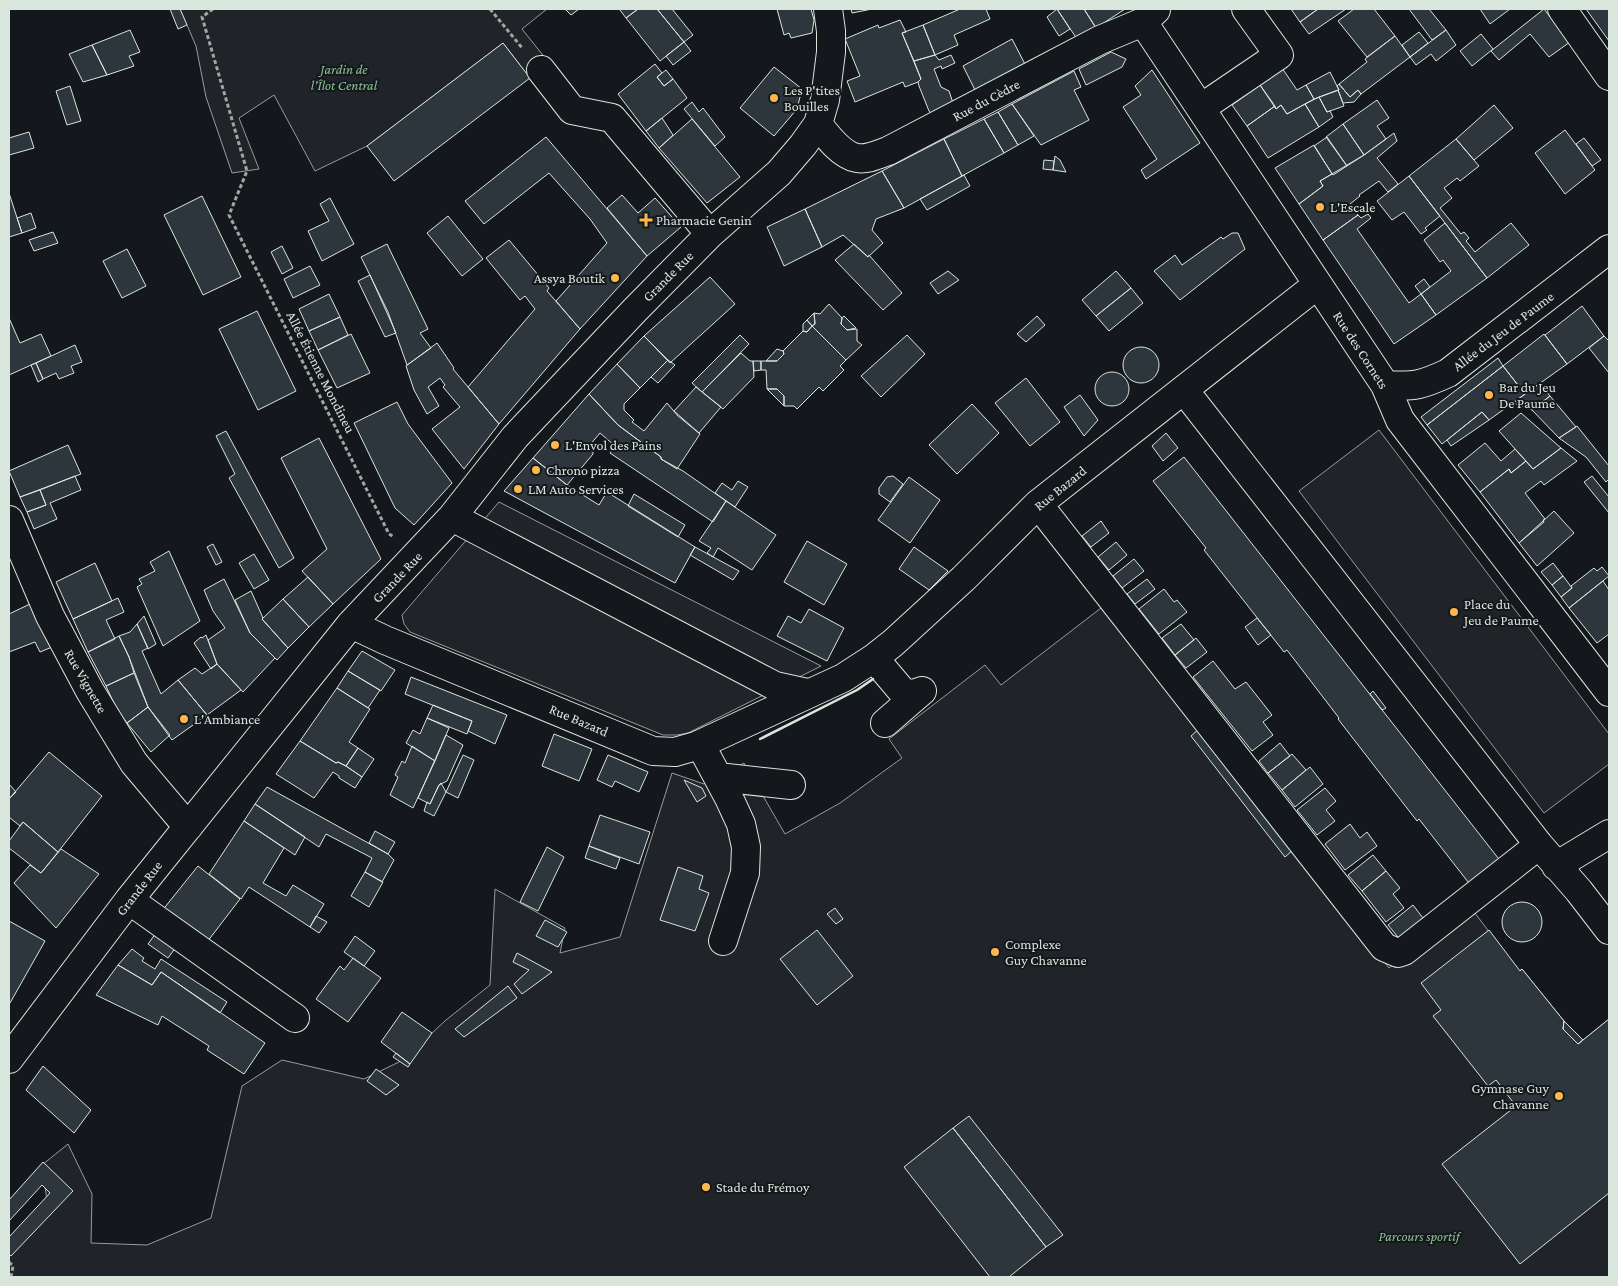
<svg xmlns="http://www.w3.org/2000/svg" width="1618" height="1286" font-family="'Crimson Pro',serif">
  <rect width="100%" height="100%" fill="#14181c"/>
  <path fill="#202428" stroke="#939e99" d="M180,9h367l-25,20 28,35 -20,14 -27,-35 -136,103 -52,25 -41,-76 -35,23 20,51 -27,4 -26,-76 -10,-51z
    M1379,430l230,304v30l-65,49 -245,-322z
    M499,502l322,164 -133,67 -11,2h-14l-253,-103 -6,-8 -2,-9z
    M1101,608l288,360 79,-64 51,67 3,-2 42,52 19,19 26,-21v258h-1600v-30l13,-10 25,-36 -5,-36 26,-21 24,50 -1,49 56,2 64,-27 31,-132 40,-26 82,19 39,-19 43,-40 44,-35 5,-96 70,39 -5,25 60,-16 52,-164 32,11 40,-21 41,71 55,-31 62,-45 -13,-19 96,-74 16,20z"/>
  <path fill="#2c363c" stroke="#d8e6dc" d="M170,9h10l7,16 -9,4z
    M565,9h14l-8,6z
    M622,9h16l-12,9 -6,-8z
    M638,9h19l27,33 -24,19 -34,-43z
    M657,9h15l21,26 -9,7z
    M773,9h38l3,11 -2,13 -21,5 -2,-5 -5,2 -7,-26z
    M851,9h21l-20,4z
    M960,9h26l4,10 -36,16 4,10 -23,10 -12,-30z
    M1057,9l13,20 -11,7 -12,-19z
    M1057,9h27l12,19 -19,11z
    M1084,9h41l-29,19z
    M1291,9h27l-18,13z
    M1318,9h28l-37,25 -9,-12z
    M1354,9h20l21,27 -28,21 -29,-36z
    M1409,9h20l17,21 -14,10z
    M1480,9h30l-20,15z
    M1544,9l26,33 -21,15 -19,-23 -31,26 -8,-9z
    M1586,9h23v32z
    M900,20l6,12 -4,1 19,46 -3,3 -13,5 -2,-5 -48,20 -8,-21 13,-5 -15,-37 33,-14 1,3z
    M923,25l12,30 -21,6 -12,-28z
    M130,30l10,22 -11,4 5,10 -27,9 -15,-30z
    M1446,30l10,15 -20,16 -5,-7 -15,11 -6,-8z
    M1419,32l9,11 -18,14 -8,-12z
    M1481,34l12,15 -21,17 -12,-15z
    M1395,36l15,21 -49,37 -3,-4 -8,7 -11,-13 28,-22 -2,-3z
    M1012,39l15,29 -50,26 -14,-28z
    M684,42l7,9 -18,14 -7,-9z
    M503,43l27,35 -136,103 -27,-35z
    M92,45l15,30 -24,7 -14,-28z
    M1111,52l15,7 -4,8 -36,18 -7,-16z
    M935,55l4,5 12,-5 4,8 -13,6 -1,-3 -7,3 7,18 8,4 5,15 -20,11 -5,-6 -10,-25 -1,-4 3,-3 -7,-18z
    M655,64l7,9 -5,4 7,9 9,-7 14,19 -41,33 -28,-37z
    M774,67l28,22 -5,20 -23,27 -34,-28z
    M1282,68l15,22 9,-5 8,14 -27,15 -6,-9 -5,4 -16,-24z
    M666,70l7,9 -9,7 -7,-9z
    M1152,70l48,73 -54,36 -5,-9 16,-11 -34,-52 18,-12 -6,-9z
    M1074,71l7,16 -7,3 15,30 -48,25 -29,-41z
    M1330,72l9,18 -25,9 -8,-14z
    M1339,84l11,13 8,-7 3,4 -7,8 -11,1 -5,-13h1l-2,-4z
    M1260,85l15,21 -28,20 -15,-21z
    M70,86l11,35 -14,4 -11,-34z
    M1338,90l6,16 -17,6 -8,-15z
    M1319,97l8,15 3,-1 3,6 -14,10 -14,-23z
    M1377,100l12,18 -12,8 9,13 -22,16 -21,-31z
    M692,102l7,10 4,-4 22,29 -10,9 -31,-37z
    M1012,104l22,32 -16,9 -20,-33z
    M1305,104l14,23 -51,31 -21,-32 28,-20 1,3 5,-4 6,9z
    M1494,105l19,23 -39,32 -18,-21z
    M998,112l20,33 -14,8 -20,-34z
    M662,118l11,17 -14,13 -13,-17z
    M692,119l48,58 -33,26 -48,-55z
    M984,119l20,34 -42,23 -18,-37z
    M1343,124l21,31 -17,11 -21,-29z
    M1565,130l30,40 -30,24 -30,-41z
    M29,132l5,16 -25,7v-17z
    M1394,133l3,8 -20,17 21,26 -10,8 -9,-11 -20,14 1,1 -10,8 8,11 -35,25 -24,-36 24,-18 -3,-5 44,-26z
    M546,137l101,119 -67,73 -24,-28 51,-58 -17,-24 -41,-46 -65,51 -19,-23z
    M1327,137l20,29 -14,9 -19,-29z
    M1584,138l17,22 -9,6 -16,-22z
    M944,139l18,37 -58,32 -22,-37z
    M1456,139l23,27 -19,15 -3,-3 -13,10 8,10 -12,10 21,26 3,-2 5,6 -3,3 9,11 36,-29 18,22 -42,33 -78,-102z
    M1314,145l18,29 -12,7 3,5 -24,18 -24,-36z
    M1055,156l5,4 6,12 -13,-2z
    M1044,160l10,1 -1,9 -10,-1z
    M882,171l22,37 -28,11 -4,11 11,13 -15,14 -25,-22 -21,12 -17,-38z
    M964,175l6,11 -43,24 -7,-11z
    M1409,176l31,40 -15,12 2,2 -6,4 -17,-22 -12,8 -15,-19z
    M9,193l13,40 -13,4z
    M622,195l16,18 17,-15 26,29 -34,29 -40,-48z
    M202,196l39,81 -38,18 -39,-80z
    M330,198l24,46 -32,17 -14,-30 21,-10 -9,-17z
    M805,209l17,38 -38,19 -17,-39z
    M31,213l5,15 -14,5 -5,-15z
    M1368,214l3,4 -14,11 52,74 12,-9 15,21 -42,29 -71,-104 35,-25 3,3z
    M448,216l35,43 -21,17 -35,-43z
    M1445,223l42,55 -51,37 -15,-21 30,-23 -8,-11 -3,2 -16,-22z
    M53,232l5,11 -24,8 -5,-11z
    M1232,233h6l7,16 -65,51 -26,-29 21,-16 7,10 39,-28 2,2z
    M509,240l40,48 -2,3 33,38 -81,95 -31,-37 67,-78 -10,-13 -5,4 -34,-42z
    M387,244l41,85 -8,4 11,15 -24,17 -19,-53 -27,-55z
    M854,244l14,13 1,-2 33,38 -19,17 -48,-50z
    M282,246l11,22 -11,6 -11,-22z
    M127,249l19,37 -24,12 -19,-37z
    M310,266l10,19 -27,13 -9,-19z
    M948,271l11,9 -21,14 -8,-11z
    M1116,271l15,17 -35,28 -14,-16z
    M370,275l26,58 -11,4 -27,-56z
    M710,277l25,27 -65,59 -26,-27z
    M1424,279l6,8 -9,7 -6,-8z
    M1131,288l12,15 -34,28 -13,-15z
    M329,294l11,23 -31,14 -10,-22z
    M829,304l13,14 -1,6 6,6 10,-1v12l5,4 -16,15 -34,-34 3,-2 -1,-11 6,1z
    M1582,306l22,30 -37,28 -22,-29z
    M257,311l39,80 -38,19 -39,-81z
    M814,313l1,11 -3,2 -5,-6z
    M844,316l12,12 -9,2 -6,-6 1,-6z
    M1037,316l8,9 -19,17 -9,-8z
    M340,317l8,18 -30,15 -9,-19z
    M9,318l11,25 21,-9 10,22 -42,19z
    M807,320l5,6 -5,6 -4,-1v-7z
    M812,326l34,34 -6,6 4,4 -21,21 -4,-4 -22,22 -3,-3h-10v-10l-7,-7h-10l-1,-19h-5v-9h16l7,-7 -1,-3 20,-20 4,1z
    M351,334l19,39 -33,15 -19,-38z
    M1544,334l23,30 -42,30 -22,-28z
    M740,335l9,9 -47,48 -10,-9z
    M907,335l18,19 -44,43 -20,-21z
    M644,336l24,24 -28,28 -23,-24z
    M1604,336l5,5v32l-20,-25z
    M437,343l17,25 -1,1 46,55 -35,45 -32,-40 28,-22 -17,-20 2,-2 -5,-7 -12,9 11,19 -12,8 -13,-24 -8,-24z
    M75,345l7,17 -11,4 3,7 -15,6 -3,-6 -13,6 -7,-16z
    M1123 365a18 18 0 1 1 36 0a18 18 0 1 1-36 0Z
    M777,349l6,2 1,3 -7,7h-11z
    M741,353l9,8h3l1,16 -31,32 -21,-17z
    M1498,358l5,8 -76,59 -6,-8z
    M668,360l7,5 -17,18 -7,-6z
    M753,361h8v9l-7,1z
    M36,363l7,16 -5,3 -7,-17z
    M617,364l23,24 -16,16v6l10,10 -2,2 12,9 23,-28 11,13 22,18 -23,35 -16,-10v-2l-43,-32 -29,-31z
    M1503,366l22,28 -36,26 -7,-8 -40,32 -15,-19z
    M1095 389a17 17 0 1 1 34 0a17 17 0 1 1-34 0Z
    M1026,378l34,44 -30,24 -35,-43z
    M1540,383l10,13 -18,14 -19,-7z
    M696,387l25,20 -22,26 -25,-22z
    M767,389h10l7,7v10z
    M589,394l29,31 43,32v2l22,12 43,30 -13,21 -103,-69 5,-7 -15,-13 -11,13 4,3v5l-26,31 -34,-27z
    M1080,395l18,25 -14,16 -20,-29z
    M1550,396l26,31 -17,11 -27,-28z
    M397,402l11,22 44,59 -38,42 -19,-17 -41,-85z
    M972,404l27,29 -42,41 -28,-29z
    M1482,412l7,8 -38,26 -4,-6z
    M1521,413l40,35 -28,21 -34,-38z
    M1577,426l32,40v13l-3,3 -20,-25 -27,-19z
    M226,431l68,127 -15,10 -50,-90 6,-4 -19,-38z
    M1166,433l12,15 -15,13 -11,-15z
    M319,438l62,121 -48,45 -31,-33 25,-22 -46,-91z
    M1485,443l16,18 14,-12 11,12 -15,12 -2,-4 -29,23 -22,-27z
    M68,445l13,29 -61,23 -11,-26z
    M1561,448l16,13 -33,24 -3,-4 -16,12 20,26 -2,1 1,2 -25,21 -39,-51 29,-23 2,4 15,-12 7,8z
    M1184,457l318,406 -30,24 -53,-68 -2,2 -79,-102 1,-1 -52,-68 -3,2 -80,-102 2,-2 -53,-67z
    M533,458l34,27 32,20 8,-13 88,55 -20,36 -171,-92z
    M75,476l6,14 -31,13 7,16 -23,10 -7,-17 19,-7 -6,-15z
    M893,476l10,8 -13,18 -11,-8v-6l8,-11z
    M1592,476l17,21v16l-25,-31z
    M909,477l31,23 -30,43 -32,-23z
    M738,481l10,6 -13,20 -20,-14 7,-10 10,7z
    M40,490l6,15 -19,7 -7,-15z
    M634,494l51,31 -7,12 -50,-31z
    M726,501l50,34 -24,35 -34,-22 -5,9 -6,-4 4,-5 -12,-7z
    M1554,511l20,22 -37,33 -18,-23z
    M1101,521l8,12 -18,14 -9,-11z
    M807,541l40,23 -23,41 -40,-23z
    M1116,542l11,13 -18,15 -11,-13z
    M213,544l9,18 -6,3 -9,-18z
    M695,547l44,24 -6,9 -43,-25z
    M914,547l34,24 -19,19 -30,-21z
    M169,551l31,70 -37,25 -26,-59 5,-3 -3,-5 16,-8 -5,-9z
    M254,554l15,26 -15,9 -15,-26z
    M1134,559l10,12 -22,17 -9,-12z
    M95,563l17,38 -39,18 -17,-37z
    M1553,563l10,13 -11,9 -11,-13z
    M1602,567l7,9 -40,32 -8,-11 11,-9 -1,-2 23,-18 3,3z
    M1563,576l9,12 -11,9 -9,-12z
    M308,577l25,27 -24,23 -26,-28z
    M224,579l26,54 25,25 -32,34 -26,-28 -9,-24 17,-12 -12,-17 -9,-21z
    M1147,579l8,10 -20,15 -8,-10z
    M1603,581l6,9v44l-12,9 -28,-35z
    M1164,589l10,13 3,-2 10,12 -28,22 -20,-25z
    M251,591l12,27 -1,1 26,29 -11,12 -27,-27 -15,-33z
    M118,598l6,14 -18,8 9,19 -27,13 -15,-33z
    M283,599l26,28 -21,21 -26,-29z
    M30,604l22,43 -12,5 -5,-10 -26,10v-38z
    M809,609l35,19 -17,33 -50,-25 11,-20 13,7z
    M144,616l12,28 -8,5 -11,-25z
    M1257,618l14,17 -13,10 -13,-18z
    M137,624l11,24 -6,3 19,43 17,-14 29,35 -35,25 -24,-33 -19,-50 -10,-21 11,-4z
    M1181,624l13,16 -19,15 -13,-17z
    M206,635l11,29 -6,5 -17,-26 7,-6 1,1z
    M119,636l10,21 5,16 -28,13 -18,-34z
    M1196,638l11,14 -21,16 -11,-13z
    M362,651l33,19 -14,21 -33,-20z
    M1213,661l22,28 11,-7 26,33 -9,7 10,13 -21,16 -59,-74z
    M217,664l24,26 -34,25 -29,-35 17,-12 7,6z
    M348,671l32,19 -12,18 -31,-20z
    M134,673l14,34 -21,16 -10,-13 -11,-24z
    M411,677l96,38 -12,29 -27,-13 4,-10 -67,-27z
    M337,688l33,21 -21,33 9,6 -12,18 -8,-4 -2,1 -36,-22z
    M1373,691l13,17 -4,2 -12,-16z
    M433,705l39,16 -5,13 -40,-16z
    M148,707l22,28 -19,17 -24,-29z
    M427,718l22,10 -14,33 -29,-18 7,-13 7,4z
    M1199,729l95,120 -9,8 -94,-121z
    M554,734l38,15 -13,32 -37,-15z
    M446,735l17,10 -16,36 -8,4 -9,19 -12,-6z
    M300,741l36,22 2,-1 8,4 16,11 -7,11 -16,-10v-2l-6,-4 -19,26 -38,-24z
    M1280,743l10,13 -22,17 -9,-12z
    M412,746l23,15 -22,47 -23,-13 8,-18 -3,-2 7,-14 3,2z
    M358,748l16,11 -12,18 -16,-11z
    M49,752l53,44 -44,56 -35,-30 -3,4 -11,-9v-18z
    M1292,754l14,16 -24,20 -14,-17z
    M463,755l11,5 -16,38 -12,-6z
    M608,755l40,17 -9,20 -24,-11 -3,6 -15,-7z
    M1310,767l13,17 -28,23 -13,-17z
    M684,780l18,8 4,8 -9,6z
    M441,783l5,9 -12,24 -10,-5 3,-9 3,2 9,-19z
    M9,784l7,8 -7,7z
    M267,787l121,67 6,6 -12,22 -17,-10 7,-14 -46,-24 -7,13 -64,-43z
    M1325,788l11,13 -10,9 9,11 -18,14 -20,-25z
    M255,804l50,33 -10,18 -51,-34z
    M600,815l50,17 -11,32 -50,-18z
    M244,821l40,27 -21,35 23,13 7,-11 31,19 -14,23 -61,-40 -8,12 -32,-25z
    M23,822l35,30 -17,21 -32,-25v-7z
    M1350,824l10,14 7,-6 10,14 -32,24 -20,-26z
    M375,831l20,11 -7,12 -19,-11z
    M589,846l31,12 -4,11 -31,-11z
    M547,847l17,10 -26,54 -18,-9z
    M61,849l38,25 -43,54 -42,-45 16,-18 11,8z
    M1373,855l13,16 -24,20 -14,-16z
    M198,866l42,33 -36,47 -43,-34z
    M678,867l25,9 -4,13 10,4 -14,38 -35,-11z
    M1386,871l14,17 -7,6 11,14 -18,14 -24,-31z
    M365,872l18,10 -14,25 -18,-11z
    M1502 922a20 20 0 1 1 40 0a20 20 0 1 1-40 0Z
    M1413,905l13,17 -24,20 -14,-17z
    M835,908l8,11 -7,5 -9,-10z
    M316,916l11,6 -8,11 -9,-6z
    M545,920l22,12 -9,15 -22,-11z
    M9,921l36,20 -35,62 -1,-1z
    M817,930l36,46 -36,29 -37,-46z
    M1489,930l31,41 2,-2 42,52 -1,8 15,15 31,-25v174l-89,71 -78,-100 74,-58 -20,-26 -8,6 -55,-70 8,-6 -20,-27z
    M156,933l20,14 -8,11 -20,-14z
    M355,936l20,15 -11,15 -20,-14z
    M132,949l12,9 -2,3 13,8 6,-10 66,43 -7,11 -59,-41 -9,13 -34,-20z
    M517,953l35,19 -30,22 -8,-10 15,-14 -16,-8z
    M353,958l28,20 -33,44 -32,-23 24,-33 4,4z
    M118,965l34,20 9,-13 104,71 -21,31 -37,-24 2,-4 -47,-30 -4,9 -62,-30z
    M508,986l9,12 -53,39 -9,-8z
    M402,1012l30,21 -22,31 -29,-22z
    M1564,1021l19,19 -5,4 -15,-15z
    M396,1053l14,11 -2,3 -15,-10z
    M43,1066l48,44 -17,23 -48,-43z
    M376,1069l23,16 -13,10 -19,-14z
    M969,1116l94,119 -17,12 -93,-119z
    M953,1128l93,119 -37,30h-19l-86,-110z
    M43,1162l30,29 -62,65 -2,-2v-19l1,1 40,-43 -8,-8 -33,36v-21z"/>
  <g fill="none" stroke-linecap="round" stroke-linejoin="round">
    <g stroke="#d8e6dc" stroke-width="30">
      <path id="minor" d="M1562,9l47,67
        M1143,22l242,363 15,35 209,272
        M541,70l31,40 40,8 98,116
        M1201,108l78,-53 -33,-46
        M818,124c9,12 23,31 39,34 11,2 22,-4 31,-7l212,-111 43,-18 13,-12
        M1385,385c30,2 37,0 63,-12l161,-124
        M1184,390l355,455 40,46 30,39
        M1038,504l346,443 14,6 6,-2 135,-106
        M452,517l323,169 32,7
        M9,520l41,96 40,75 44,72 54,64
        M351,624l34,16 268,111 22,1 21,-6 147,-68 31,-20 19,-15 71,-65 74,-74 279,-219
        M874,658l27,32 9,5 12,-4
        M885,723l37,-32
        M700,744l29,54 12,26 5,23 -1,26 -22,68
        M718,777l73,8
        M1556,866l53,-32
        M129,900l166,118
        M9,1059l120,-159 222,-276 101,-107 63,-80 120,-127 75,-76 69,-61 24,-28 15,-21 7,-24 6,-48v-21l-3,-22"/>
    </g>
    <path stroke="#9da8a2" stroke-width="3" stroke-dasharray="4 2.5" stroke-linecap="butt" d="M213,9l-11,8 45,154 -18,44 160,319 5,3
      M490,9l33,40
      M9,1262l4,4 -2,11"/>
    <use href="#minor" stroke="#14181c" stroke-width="28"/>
    <path stroke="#d8e6dc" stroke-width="2.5" d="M760,739l97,-49 16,-11"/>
  </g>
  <g fill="#ffb74d" stroke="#14181c" stroke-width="2">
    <circle cx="774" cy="98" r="5"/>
    <circle cx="1320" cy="207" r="5"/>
    <path d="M643.5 212.5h5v5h5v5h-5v5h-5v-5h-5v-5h5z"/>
    <circle cx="615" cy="278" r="5"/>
    <circle cx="1489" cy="395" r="5"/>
    <circle cx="555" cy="445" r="5"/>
    <circle cx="536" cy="470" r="5"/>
    <circle cx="518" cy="489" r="5"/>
    <circle cx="1454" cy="612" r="5"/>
    <circle cx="184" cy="719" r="5"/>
    <circle cx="995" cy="952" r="5"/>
    <circle cx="1559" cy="1096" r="5"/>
    <circle cx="706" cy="1187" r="5"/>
  </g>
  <g text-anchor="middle" stroke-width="4" stroke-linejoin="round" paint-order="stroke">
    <g font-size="14" font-style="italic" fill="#8ac095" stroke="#14181c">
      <text x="344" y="74">Jardin de<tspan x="344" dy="16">l'Îlot Central</tspan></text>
      <text x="1419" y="1241">Parcours sportif</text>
    </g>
    <g font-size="14" fill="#d8e6dc" stroke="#14181c" text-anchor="start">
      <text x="784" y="95">Les P'tites<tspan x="784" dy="16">Bouilles</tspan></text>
      <text x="1330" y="212">L'Escale</text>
      <text x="656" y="225">Pharmacie Genin</text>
      <text x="605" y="283" text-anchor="end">Assya Boutik</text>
      <text x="1499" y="392">Bar du Jeu<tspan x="1499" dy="16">De Paume</tspan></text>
      <text x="565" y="450">L'Envol des Pains</text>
      <text x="546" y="475">Chrono pizza</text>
      <text x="528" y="494">LM Auto Services</text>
      <text x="1464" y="609">Place du<tspan x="1464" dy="16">Jeu de Paume</tspan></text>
      <text x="194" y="724">L'Ambiance</text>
      <text x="1005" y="949">Complexe<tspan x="1005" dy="16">Guy Chavanne</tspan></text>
      <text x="1549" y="1093" text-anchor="end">Gymnase Guy<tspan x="1549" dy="16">Chavanne</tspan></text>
      <text x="716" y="1192">Stade du Frémoy</text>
    </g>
    <g font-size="14" fill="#d8e6dc" stroke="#14181c">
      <text transform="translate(986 100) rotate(-28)" y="5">Rue du Cèdre</text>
      <text transform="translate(668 276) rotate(-45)" y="5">Grande Rue</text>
      <text transform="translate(1503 331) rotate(-37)" y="5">Allée du Jeu de Paume</text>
      <text transform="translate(1361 350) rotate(57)" y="5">Rue des Cornets</text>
      <text transform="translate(321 372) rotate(63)" y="5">Allée Étienne Mondineu</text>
      <text transform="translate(1060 488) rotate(-39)" y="5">Rue Bazard</text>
      <text transform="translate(397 577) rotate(-46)" y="5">Grande Rue</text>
      <text transform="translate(86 681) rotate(60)" y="5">Rue Vignette</text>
      <text transform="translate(579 720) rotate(23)" y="5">Rue Bazard</text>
      <text transform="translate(139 888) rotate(-52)" y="5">Grande Rue</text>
    </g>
  </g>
  <rect width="1618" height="1286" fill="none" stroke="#d8e6dc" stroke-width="20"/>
</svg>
